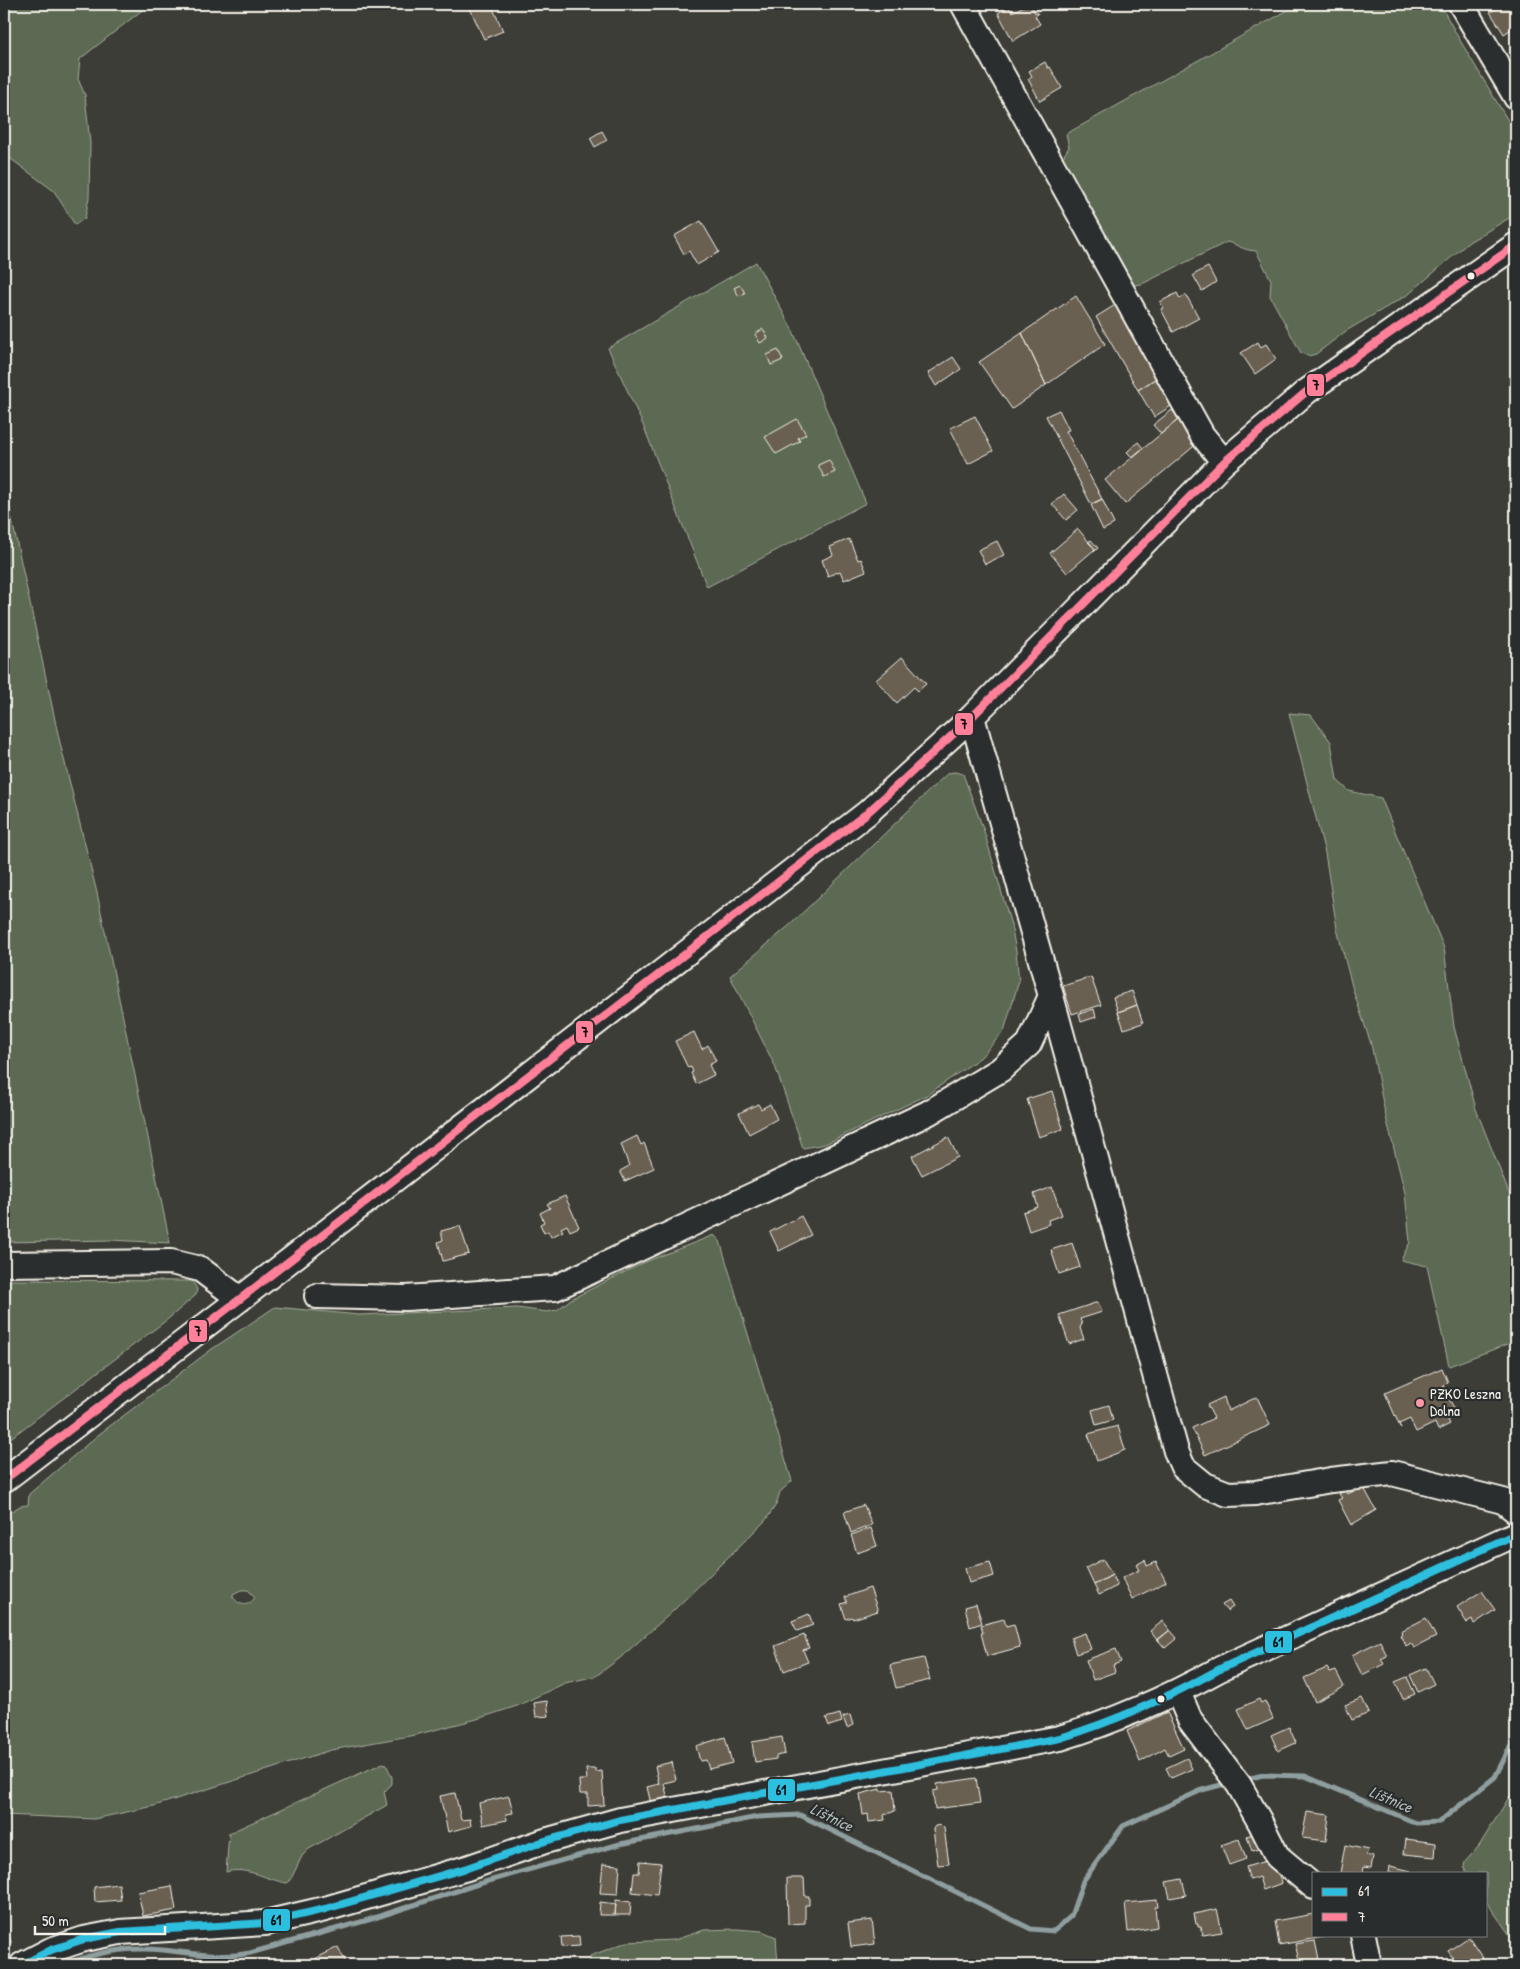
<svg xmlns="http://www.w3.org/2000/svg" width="1520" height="1969" font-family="'Patrick Hand',sans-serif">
  <rect width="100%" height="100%" fill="#3d3d38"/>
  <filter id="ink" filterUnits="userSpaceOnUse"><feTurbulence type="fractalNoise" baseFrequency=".02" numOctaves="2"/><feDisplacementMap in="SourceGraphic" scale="10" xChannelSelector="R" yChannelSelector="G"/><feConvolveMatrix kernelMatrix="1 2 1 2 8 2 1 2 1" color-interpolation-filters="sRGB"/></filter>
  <g filter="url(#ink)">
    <path fill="#5b6a52" stroke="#a8ae9d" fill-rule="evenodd" d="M4,4h146l-70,55 -2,20 7,16 5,48 -1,55 -4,20 -10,7 -21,-34 -43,-32h-7z
      M1299,4h141l18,33 58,97v80l-47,28 -60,52 -63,37 -30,23 -8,2 -7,-3 -31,-57 1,-16 -15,-29c-15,-1 -16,-6 -29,-9l-85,42 -9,1 -7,-5 -66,-118 9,-15 -3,-13z
      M756,262l37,69 73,172 -159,84 -64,-162 -35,-77z
      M4,483l56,260 37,150 73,350 -60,-3 -106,2z
      M1289,713l22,2 20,27 6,38 12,11 32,7 63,150 10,79 22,82 40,102v130l-67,25 -22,-100 -26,-6 9,-18 -5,-49 -20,-80 -14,-69 -18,-54 -16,-61 -12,-76z
      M955,772l8,2 21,57 27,94 5,26 3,30 -15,50 -23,26 -54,38 -102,49 -22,4 -28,-82 -45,-90 61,-52 146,-141 11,-10z
      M714,1235l6,6 72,240 -12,11 -4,13 -11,16 -93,91 -52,46 -24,18 -31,7 -48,23 -40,13 -62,16 -84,15 -177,56 -60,13 -90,-4v-299l16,-10 8,-1 1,-11 69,-59 114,-86 63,-42 84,8 158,-7 30,4 10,-2 14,-11 74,-37zM241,1590h7l7,7c-6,10 -15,10 -22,0v-3z
      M4,1280l188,1 5,8 -1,6 -28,24 -164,124z
      M383,1763l3,1 6,13v7l-8,8 3,13 -78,44 -7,7 -12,25 -3,2c-20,-3 -40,-17 -61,-11l3,-39z
      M1516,1786v158l-30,-43v-28h-19l-3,-6 1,-5 14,-16z
      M736,1929l26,2 14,6 2,28h-188v-9l37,-14 47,-2 30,-10z"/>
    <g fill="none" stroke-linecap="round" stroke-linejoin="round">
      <path stroke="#8f9f9f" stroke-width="5" d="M4,73l4,8 -4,13
        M1251,1778l12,-3 42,1 111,47 23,-1 56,-45 21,-41
        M65,1965c30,-13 64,-18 97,-15 29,3 59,9 88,3l118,-33 110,-36 142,-40 138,-27 42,-2 231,114 23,2 17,-15 12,-35 40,-55 79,-36 19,-5"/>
    </g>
    <path fill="#696151" stroke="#f4f1e8" d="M468,4h23l12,27 -19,8z
      M1028,4h3l4,9 2,-1 1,2 -3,2 5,8 -27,17 -15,-28 11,-6 3,5z
      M1504,4h12v22l-12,8 -14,-22z
      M1045,62l3,6 2,-1 12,21 -22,13 -12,-22 4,-3 -3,-5z
      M602,131l5,9 -12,7 -5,-9z
      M701,221l18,31 -22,13 -8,-14 -5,3 -10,-18z
      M1208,267l8,15 -14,9 -9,-16z
      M740,285l5,8 -6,3 -5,-8z
      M1177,293l3,6 6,-4 13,23 -26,14 -12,-23 3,-1 -4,-6z
      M1076,296l29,48 -59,41 -24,-52z
      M1120,302l41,73 -23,15 -42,-73z
      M763,329l5,9 -8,5 -5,-9z
      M1022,333l24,52 -34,24 -33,-47z
      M1258,342l3,5 5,-3 10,15 -21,15 -14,-21z
      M778,350l5,10 -12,5 -4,-10z
      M953,357l8,12 -25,17 -8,-13z
      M1161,375l16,27 -23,15 -16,-27z
      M1059,410l10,20 -3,1 36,68 -11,5 -45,-88z
      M1172,410l7,9 -18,15 -8,-9z
      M975,416l18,35 -25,13 -18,-36z
      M797,419l9,15 -8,4 2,3 -24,13 -11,-17z
      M1179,419l20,23 -74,62 -20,-24z
      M1138,442l5,6 -11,9 -5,-5z
      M829,460l6,12 -11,5 -6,-12z
      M1064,494l14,16 -12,10 -14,-16z
      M1102,499l12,25 -11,6 -12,-25z
      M1078,529l17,20 -28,24 -17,-20z
      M849,539l9,21 3,-1 5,12 -22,9 -4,-9 -12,5 -6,-16 11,-5 -3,-8z
      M1091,540l7,8 -4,4 1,-3 -7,-7z
      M997,541l7,14 -19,9 -7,-14z
      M902,657l24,27 -8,7 -4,-4 -17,16 -21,-23z
      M1091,977l10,28 -29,9 -9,-28z
      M1132,991l5,14 -19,7 -5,-15z
      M1137,1005l6,18 -19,6 -6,-17z
      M1094,1009l2,8 -15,5 -2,-8z
      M694,1032l8,17 6,-4 8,16 -7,4 5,10 -18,9 -5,-11 2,-1 -2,-5 -3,1 -13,-27z
      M1052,1091l11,38 -24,8 -12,-38z
      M758,1104l3,5 9,-5 7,15 -28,15 -10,-21z
      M637,1136l4,9 3,-2 10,25 -29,13 -5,-10 9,-5 -8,-22z
      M948,1137l10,20 -36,18 -10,-19z
      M1052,1187l10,28 -14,5 1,4 -20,7 -6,-19 15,-5 -4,-13z
      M565,1196l14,31 -9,4 -3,-6 -6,3 2,3 -12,6 -3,-6 -4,2 -4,-9 4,-2 -4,-9 10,-5 -3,-4z
      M801,1216l10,19 -32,16 -9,-19z
      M460,1226l9,28 -26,7 -5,-19 5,-2 -2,-9z
      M1072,1243l8,24 -21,7 -8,-24z
      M1098,1302l4,10 -22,7 2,5 -2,4 4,11 -15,5 -10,-29z
      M1442,1368l6,14 -5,3 13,28 -9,5 3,6 -12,6 -3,-7 -19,9 -6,-13 -11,5 2,5 -16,-36z
      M1224,1397l4,14 29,-14 13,28 -65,30 -13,-27 22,-10 -7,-13z
      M1109,1405l4,15 -17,5 -4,-15z
      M1118,1426l7,24 -28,11 -9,-27z
      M1363,1486l13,24 -25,15 -13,-25 4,-2 -3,-4 7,-4 2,4z
      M864,1505l8,20 -21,8 -7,-21z
      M871,1528l6,18 -20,7 -6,-18z
      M1103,1559l9,16 -18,10 -8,-17z
      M1145,1560l2,6 9,-4 10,20 -34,17 -10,-21 17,-8 -3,-5z
      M990,1562l4,14 -25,7 -4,-15z
      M1112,1575l5,11 -18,9 -5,-10z
      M870,1588l8,23 -25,8 -1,-2 -6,2 -5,-15 6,-2 -2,-5z
      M1482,1591l13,19 -21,14 -2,-4 -5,3 -10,-16z
      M1229,1601l4,6 -6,4 -5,-6z
      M976,1604l6,19 -12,4 -5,-20z
      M809,1614l4,11 -16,6 -5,-10z
      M1426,1618l10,19 -22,11 -3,-5 -5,3 -6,-11 2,-1 -1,-3z
      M1004,1619l2,7 8,-2 6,23 -33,9 -6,-23h2l-2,-8z
      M1163,1621l7,9 -13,10 -7,-9z
      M1170,1630l7,8 -12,10 -7,-8z
      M1085,1633l6,16 -15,5 -5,-16z
      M804,1635l5,13 -6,2 5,12 -24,9 -9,-25z
      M1380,1641l7,15 -6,3 3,5 -22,11 -10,-20z
      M1116,1649l5,13 -8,3 2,7 -22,8 -7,-20z
      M924,1658l6,22 -34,8 -6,-23z
      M1327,1668l3,5 6,-2 8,16 -29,15 -11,-24z
      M1426,1668l8,16 -16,8 -8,-17z
      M1407,1677l8,17 -12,5 -8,-17z
      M1362,1698l7,15 -17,7 -7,-15z
      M1259,1699l2,4 4,-2 8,18 -25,11 -10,-21z
      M547,1701l2,15 -13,1 -2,-14z
      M1167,1712l17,37 -15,7 -4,-8 -25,14 -13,-31z
      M840,1714l2,8 -13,4 -3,-8z
      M850,1715l3,10 -6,3 -4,-11z
      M1289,1727l7,16 -18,8 -7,-16z
      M725,1737l7,26 -23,6 -3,-9 -6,1 -4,-15z
      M782,1737l3,17 -9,2v3l-21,3 -3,-20z
      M1187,1758l5,11 -21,9 -5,-10z
      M672,1762l4,18 -12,3 4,17 -17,4 -4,-17 12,-3 -4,-18z
      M586,1769h10v3l6,-1 2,34 -16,1v-12h-8l-1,-14h8z
      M976,1778l4,25 -45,6 -2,-16v-2l5,-1 -1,-6z
      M880,1789v2l13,-1 2,21 -11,4 1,5 -16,2 -1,-8 -5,1 -3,-21z
      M455,1793l6,27 9,-1 1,7 -23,6 -8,-36z
      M509,1796l4,17 -7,1 1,6 -24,5 -4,-22z
      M1307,1812l22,3 -3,26 -24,-3z
      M941,1825l3,3 5,36 -11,1 -5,-36 2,-3z
      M1261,1831l6,15 -15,5 -5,-15z
      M1239,1839l7,20 -17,6 -8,-20z
      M1406,1839l30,4 -1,14 -31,-3z
      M1345,1845l23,5 -2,5 7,2 -2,11 -7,-1 -1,6h-23z
      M1275,1858l7,25 -19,7 -4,-13 -9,3 -4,-13z
      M640,1861l21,2 -4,32 -25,-3 2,-19h5z
      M603,1864l17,1 -2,29 -18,-1z
      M1390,1866l21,5 -1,2h-21z
      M787,1878h17l1,18h4v9h-4v18l-17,1z
      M1182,1879l4,16 -16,3 -4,-16z
      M119,1884l2,16 -26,2 -1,-15z
      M172,1886l4,24 -33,6 -5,-24z
      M616,1900l15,2 -1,13h-15z
      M1157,1900l1,7h-3l2,20 -29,5 -3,-29z
      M600,1902l16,2 -1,11h-16z
      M1217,1909l5,23 -19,3 -2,-8h-3v-3h-2l-2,-10z
      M1314,1914v21h10v2l-45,8 -4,-24z
      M6,1920l5,23 -7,2v-24z
      M872,1920l3,24 -24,3 -3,-24z
      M579,1936l1,10 -18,1 -1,-10z
      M1469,1937l14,21 -12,7h-13l-10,-14z
      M1315,1941l4,19 -19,4 -5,-20z
      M338,1947l9,18h-29l-3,-6z"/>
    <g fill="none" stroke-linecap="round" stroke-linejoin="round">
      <g stroke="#f4f1e8" stroke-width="28">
        <path id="minor" d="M963,4l239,431 22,27
          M1461,4l55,93
          M1051,996l125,455 7,16 22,18 23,9 27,-1 76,-13 61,-7 111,28 13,10
          M4,1264l167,-2 29,7 40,30
          M317,1296l89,2 149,-10 373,-175 72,-43 29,-26 22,-48 -79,-279
          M4,1480l236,-181 627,-486 105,-96 252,-255 82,-70 210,-147
          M1178,1692l12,28 49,65 21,37 17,34 37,31
          M1363,1935l5,25 -2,5
          M22,1965l29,-15 33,-11 36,-7 145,-9 60,-14 142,-41 78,-27 75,-21 440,-82c56,-17 109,-41 160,-69l296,-135"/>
      </g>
      <use href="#minor" stroke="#2a2d2e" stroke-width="24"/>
      <g stroke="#2a2d2e" stroke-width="11">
        <path id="bus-1" d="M22,1965l29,-15 33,-11 36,-7 145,-9 60,-14 142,-41 78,-27 75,-21 440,-82c56,-17 109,-41 160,-69l296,-135"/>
      </g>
      <g stroke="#2a2d2e" stroke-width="11">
        <path id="bus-2" d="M4,1480l236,-181 627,-486 105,-96 252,-255 82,-70 210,-147"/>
      </g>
      <use href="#bus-1" stroke="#2dbfdf" stroke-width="8"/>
      <use href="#bus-2" stroke="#ff8098" stroke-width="8"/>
    </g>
  </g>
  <g fill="#f4f1e8" stroke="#2a2d2e" stroke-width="2">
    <circle cx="1471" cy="276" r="4.5"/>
    <circle cx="1161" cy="1699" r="4.5"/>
  </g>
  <circle fill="#ff9aa2" stroke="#2a2d2e" stroke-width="2" cx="1420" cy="1403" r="5"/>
  <g text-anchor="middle" stroke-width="4.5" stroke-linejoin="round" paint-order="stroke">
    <g font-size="15" fill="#f4f1e8" stroke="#2a2d2e" text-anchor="start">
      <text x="1430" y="1399">PZKO Leszna<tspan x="1430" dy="17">Dolna</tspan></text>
    </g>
    <g font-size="16" font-style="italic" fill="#b0bab7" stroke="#2a2d2e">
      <text transform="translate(1391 1799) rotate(23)" y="6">Líštnice</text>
      <text transform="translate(832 1817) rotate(26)" y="6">Líštnice</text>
    </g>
  </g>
  <g stroke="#2a2d2e" stroke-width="2">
    <rect x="1306" y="373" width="19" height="24" rx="5" fill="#ff8098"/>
    <rect x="954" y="712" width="20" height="24" rx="5" fill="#ff8098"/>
    <rect x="575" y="1020" width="19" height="24" rx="5" fill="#ff8098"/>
    <rect x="188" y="1319" width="20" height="24" rx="5" fill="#ff8098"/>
    <rect x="1264" y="1630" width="29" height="24" rx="5" fill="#2dbfdf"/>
    <rect x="767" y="1778" width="29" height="24" rx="5" fill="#2dbfdf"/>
    <rect x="262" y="1908" width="29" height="24" rx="5" fill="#2dbfdf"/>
  </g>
  <g font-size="14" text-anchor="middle" font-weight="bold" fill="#111">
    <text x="1316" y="390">7</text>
    <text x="964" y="729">7</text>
    <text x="585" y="1037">7</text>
    <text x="198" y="1336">7</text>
    <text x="1278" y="1647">61</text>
    <text x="781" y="1795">61</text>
    <text x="276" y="1925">61</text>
  </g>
  <rect width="1520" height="1969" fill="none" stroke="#2a2d2e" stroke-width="20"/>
  <rect x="10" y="10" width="1500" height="1949" fill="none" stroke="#f4f1e8" stroke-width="2" filter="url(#ink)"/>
  <rect x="1312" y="1872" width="175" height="65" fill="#2a2d2e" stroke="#7b7b78"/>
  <rect x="1322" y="1888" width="25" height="8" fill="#2dbfdf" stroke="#7b7b78"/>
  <text x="1358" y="1896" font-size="15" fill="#f4f1e8">61</text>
  <rect x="1322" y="1913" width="25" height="8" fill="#ff8098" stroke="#7b7b78"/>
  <text x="1358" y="1922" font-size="15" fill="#f4f1e8">7</text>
  <path d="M35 1926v8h130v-8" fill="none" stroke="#f4f1e8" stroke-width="2.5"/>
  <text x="42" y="1926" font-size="15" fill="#f4f1e8" stroke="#2a2d2e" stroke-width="4" paint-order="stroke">50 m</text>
</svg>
